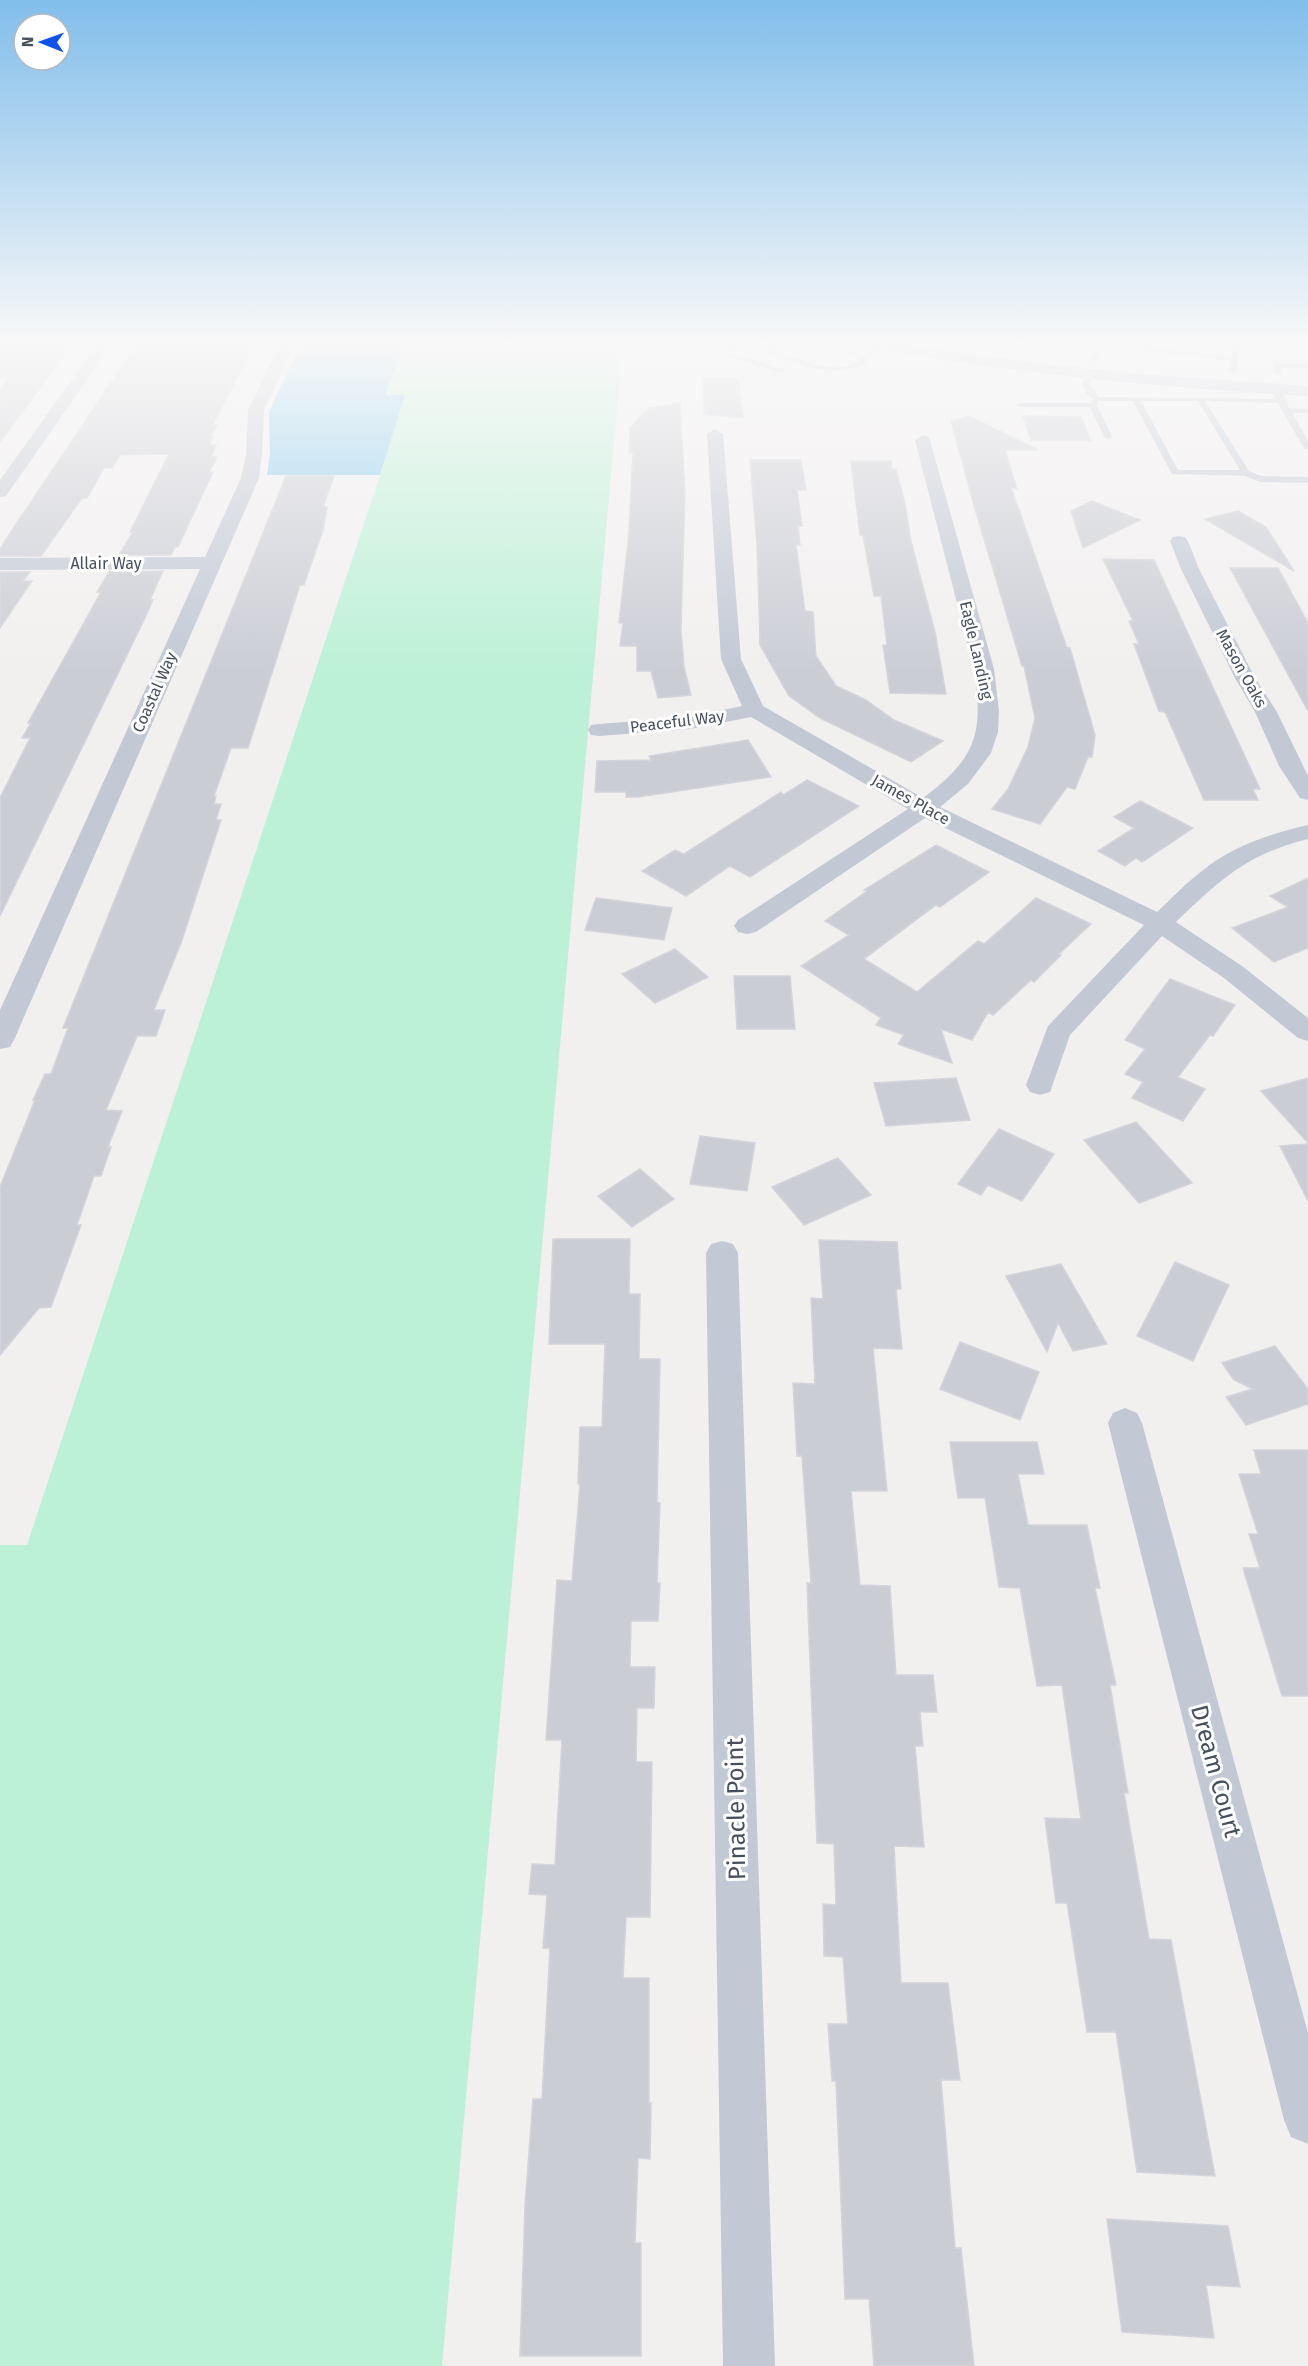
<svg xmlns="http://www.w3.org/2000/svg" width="1308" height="2366" font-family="'Fira Sans',sans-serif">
  <rect width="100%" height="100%" fill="#f2efef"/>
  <path fill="#bcf1d7" d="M405,341h218l-181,2025h-442v-821h27l353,-1070 25,-79 -20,-1z"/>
  <path fill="#87ccf0" d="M302,341h103l-20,54h20l-25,80h-113l3,-21 -1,-42z"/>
  <path fill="#cbcdd5" stroke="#d3d4db" stroke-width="1.5" d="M0,341h75l-75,101v-53l9,-12h-9z
    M139,341h109l-1,2h8l-42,82h4l-7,11h3l-4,9h7l-5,12h6l-8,15h4l-35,75h-3l-4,8h-52l14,-23h-3l39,-78 -49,1 -8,13h-8l-17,30h-5l-41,58h-41v-7l14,-22z
    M703,378h35l5,40 -39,-4z
    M680,403l5,90 -4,136 3,38 7,28 -33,3 -7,-27h-14v-25h-17l3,-23h-4l10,-90 4,-80h-4l1,-25 19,-20z
    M969,416l69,34h-33l12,39 -6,-2 56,161h3l25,87 -3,22h-4l-13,32 -8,-2 -27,37 -48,-15 16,-20 20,-42 7,-29 -11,-52h-2l-47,-157 -24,-88z
    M1023,416l58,1 10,23h-60z
    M750,460h51l5,30h-9l5,36h-4l2,19h-4l9,66 8,1 3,44 20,30 30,14 28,20 49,21 -32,21 -91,-44 -31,-22 -29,-51 -3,-101z
    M851,461h40l1,8h4l9,35 6,37 24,91 11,62 -56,-1 -7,-48h4l-6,-49h-7l-11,-61h-3z
    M286,476h48l-11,31h4l-4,23 -19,55h-4l-52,163h-17l-17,48h2l-2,8h7l-5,16h5l-40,123 -27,67h11l-9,26h-19l-31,74 16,1 -14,36h3l-10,29h-7l-17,49h4l-30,82 -12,1 -39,47v-168l35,-87h-2l12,-26h6l17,-46h-5z
    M1092,501l48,19 -57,28 -12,-37z
    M1238,511l28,16 28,44 -89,-52z
    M1103,559l51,1 106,229h-7l5,11h-54l-39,-88 -6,-1 -25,-67h5l-10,-23h4z
    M1230,568h48l30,55v88z
    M163,571l-13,29h3l-8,18 -145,298v-118l30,-60h-8l9,-15h-3l73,-131h-4l12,-20z
    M0,572h30l-7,9h9l-32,47z
    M748,740l23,37 -133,20h-12v-5h-31l2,-31 54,-1 -2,-4z
    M807,780l52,26 -109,71 -20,-11 -44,30 -44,-25 33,-21 9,4 97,-62 2,3z
    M1140,801l53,27 -51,34 -6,-4 -11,8 -27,-15 36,-23 -20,-11z
    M936,845l53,27 -49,35 -4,-2 -72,54 53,33 61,-51 6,3 52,-46 55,26 -32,30 2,1 -27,27 -3,-2 -38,35 -5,-3 -16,28 -31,-11 11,34 -54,-19 6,-9 -28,-10 5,-7 -80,-52 48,-31 -24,-14 42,-30 -3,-1z
    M1308,878v70l-34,14 -42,-34 56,-21 -18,-11z
    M596,898l76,10 -8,32 -79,-10z
    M675,949l33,28 -53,26 -33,-29z
    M734,976h56l5,53h-58z
    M1170,979l65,26 -22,31 -3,-1 -32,42 27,12 -22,32 -51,-23 11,-16 -18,-8 20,-25 -20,-9z
    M956,1078l14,42 -84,6 -12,-43z
    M1308,1078v65l-47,-52z
    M1136,1122l56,61 -53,20 -55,-63z
    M999,1129l55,25 -32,47 -34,-16 -7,10 -23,-11z
    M700,1136l55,7 -8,48 -57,-7z
    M1308,1144v57l-28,-55z
    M838,1158l33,37 -67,30 -32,-38z
    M640,1169l34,30 -42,28 -34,-31z
    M553,1239h77l-1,55h11l-1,65h21l-3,143 3,1 -3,80h3l-2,38h-27l-1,46h25l-1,41h-17l-1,54h16l-2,155h-24l-3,61h26v125h2l-1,56 -12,-1 -3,85h6v113h-121l5,-150 8,-107h9l8,-151h-7l4,-53 -18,-1 3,-30 23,1 7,-125h-16l11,-160 15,1 8,-97h-2l2,-57h22l3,-83h-56z
    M819,1240l78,2 4,47h-5l6,60 -29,-1 14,143h-36l9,94 30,1 6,89h37l4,37h-17l3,34h-8l9,101 -30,-1 7,137h47l12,97h-19l14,168h6l13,118h-100l-5,-67h-24l-9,-218h-4l-4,-57h20l-5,-67 -19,-1 -1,-52 13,1 -2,-61 -17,-1 -10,-260h4l-9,-127h-5l-4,-73 22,1 -4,-86 12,1z
    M1175,1262l54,23 -36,76 -56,-25z
    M1061,1264l46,80 -34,7 -15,-28 -11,29 -41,-76z
    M960,1342l79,30 -19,48 -80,-31z
    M1275,1346l33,43v15l-62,21 -20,-28 27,-8 -19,-9 -12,-17z
    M950,1442h87l7,32h-26l10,51h59l13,63h-5l21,97h-6l18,108h-4l25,146 22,1 44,236 -78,-4 -21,-140h-29l-20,-129h-11l-11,-85 36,1 -19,-134 -25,1 -17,-98 -21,-1 -14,-89h-27z
    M1254,1450h54v246h-26l-39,-128h17l-11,-34h9l-19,-60h22z
    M1107,2219l121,7 12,61 -34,-2 8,53 -92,-6z"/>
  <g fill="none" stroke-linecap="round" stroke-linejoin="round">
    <path fill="#c2c9d5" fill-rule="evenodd" d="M726,341h7l2,12 52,18 -7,2 -52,-17z
      M780,341h10l-17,8c22,8 68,31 87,9l-62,-17h10l55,14 19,-11 7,2 -22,12 -2,6c-37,16 -64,0 -99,-12v-6z
      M1074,341h40l3,2 114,13 1,-11 -23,-4h31l-3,30 -4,2 -4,-2 1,-10 -121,-14 -15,15 -4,-2 12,-14z
      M1275,363h33v4h-26v6l-4,2 -4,-2z
      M1087,373l7,2 -4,9 9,13 177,2 -3,-10 7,-2 9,21 19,1v4h-16l16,28v9l-4,-2 -26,-45 -73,-2 44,70 12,5 47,1v6l-48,-1 -15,-6 -73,-2 -39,-73h-34l-2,4 15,32 -4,2 -4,-2 -14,-30h-69l-4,-2 4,-2h70l2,-4 -7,-6 -4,-9zM1141,401h57l42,69h-62z"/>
    <path fill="#c2c9d5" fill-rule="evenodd" d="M100,341h14l-108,155 -6,1v-17z
      M281,341h14l-31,69 -2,45 -3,23 -245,562 -4,7 -10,2v-39l200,-441 -200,1v-12l205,-1 36,-79 5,-23 2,-45z
      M715,429l8,5 18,225 22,47 160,92c53,-40 61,-63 51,-129l-59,-229 8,-5 6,2 65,232 5,42 -1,21 -7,21 -23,31 -28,23 217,105c15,-14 29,-29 45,-41 30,-25 68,-37 106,-46v14c-61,15 -88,41 -132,83l66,44 66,52v23l-10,-3 -74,-60 -62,-42 -92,99 -20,57 -10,3 -10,-3 -4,-7 22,-59 96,-101 -219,-107 -169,114 -9,2 -9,-2 -4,-6 4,-6 170,-111 -157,-92 -61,12 -91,7 -8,-1 -3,-5 3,-5 8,-1 91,-7 52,-11 -21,-47 -14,-225z
      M1179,536l6,1 3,4 11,28 56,109 22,34 31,64v24l-8,-2 -21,-32 -24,-54 -20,-34 -54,-109 -11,-28 3,-4z
      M722,1241l11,3 5,9 37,1113h-52l-17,-1113 5,-9z
      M1125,1408l12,5 5,10 166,610v111l-17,-7 -7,-17 -176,-697 5,-10z"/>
    <path fill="#c1c9d9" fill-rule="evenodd" d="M850,341h34l142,21 113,12 169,12v10c-151,-8 -301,-24 -450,-50z"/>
  </g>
  <linearGradient id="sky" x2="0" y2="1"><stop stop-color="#81beeb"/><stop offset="0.51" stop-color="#f9f8f8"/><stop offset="1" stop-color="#f9f8f8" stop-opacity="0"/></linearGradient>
  <rect width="1308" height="672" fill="url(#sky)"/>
  <g text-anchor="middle" stroke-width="6" stroke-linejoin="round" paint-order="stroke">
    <g font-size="16" fill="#464f5d" stroke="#fff">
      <text x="106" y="569">Allair Way</text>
      <text transform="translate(977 650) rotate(77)" y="6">Eagle Landing</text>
      <text transform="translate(1242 668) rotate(61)" y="6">Mason Oaks</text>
      <text transform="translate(154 692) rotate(-66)" y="6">Coastal Way</text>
      <text transform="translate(677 721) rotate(-7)" y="6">Peaceful Way</text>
      <text transform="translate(911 799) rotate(29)" y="6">James Place</text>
    </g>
    <g font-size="24" fill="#464f5d" stroke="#fff">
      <text transform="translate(1216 1771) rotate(75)" y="8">Dream Court</text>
      <text transform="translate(736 1809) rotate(-91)" y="8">Pinacle Point</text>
    </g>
  </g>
  <g transform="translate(42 42) rotate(271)"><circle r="28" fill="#ffffff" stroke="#b5b9be" stroke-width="1.5"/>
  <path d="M0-4.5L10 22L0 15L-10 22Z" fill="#1153ea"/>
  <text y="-9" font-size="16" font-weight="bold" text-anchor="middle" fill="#464f5d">N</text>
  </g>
</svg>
